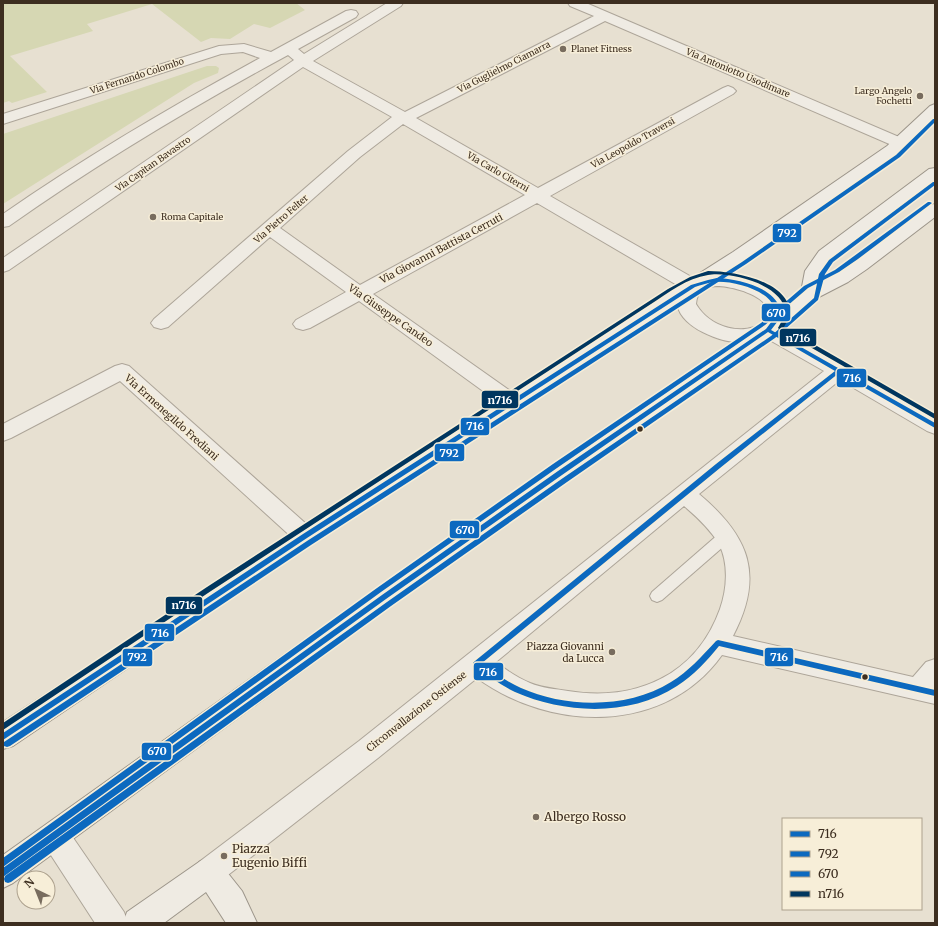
<svg xmlns="http://www.w3.org/2000/svg" width="938" height="926" font-family="Merriweather,serif">
  <rect width="100%" height="100%" fill="#e7e0d1"/>
  <path fill="#d6d7b3" d="M3,3h293l9,7 -35,18 -16,-4 -24,15 -19,-1 -10,4 -49,-38 -65,20 6,7 -83,25 37,36 -35,11 -3,-2 -6,2z
    M207,66h9l3,2 -1,5 -24,10 -191,121v-70z"/>
  <g fill="none" stroke-linecap="round" stroke-linejoin="round">
    <g stroke="#ada599" stroke-width="2">
      <path id="lane" d="M726,531l5,1 2,4 -2,4 -69,60 -5,2 -5,-2 -2,-4 2,-4 69,-60z"/>
    </g>
    <g stroke="#ada599" stroke-width="2">
      <path id="street" d="M387,3h16l-2,3 -88,55 92,51 189,-96 -24,-10 -2,-3h18l320,137 2,3 -2,3 -6,2 -6,-2 -289,-125 -189,97 122,70 185,-100 5,-2 5,2 3,3 -3,3 -183,102 145,83c9,-3 20,-5 30,-5 23,3 83,23 56,55l154,87v18l-8,-3 -87,-51 -141,114c50,42 66,81 34,142l180,41 13,-15 9,-3v45l-213,-49c-57,80 -171,77 -245,23l-99,80 -159,124 -10,5 -10,-5 -5,-10 5,-10 160,-121 465,-370 -58,-33c-10,3 -20,5 -31,4 -24,-2 -73,-24 -53,-54l-145,-85 -164,91 146,103 3,5 -3,5 -7,2 -7,-2 -146,-106 -49,27 -7,2 -7,-2 -3,-4 3,-4 50,-28 -76,-55 -102,90 -7,2 -7,-2 -3,-4 3,-4 194,-168 44,-34 -89,-50 -294,203 -6,2v-14l291,-198 -6,-5c-96,52 -190,108 -279,171l-6,1v-13c82,-57 169,-108 257,-156l-17,-6 -22,2 -218,70v-10l216,-68 25,-2 27,8 75,-41 5,-1 5,1 2,3 -2,3 -58,32 6,5zM403,124l122,71 -165,90 -80,-57 80,-71zM717,286c15,0 60,11 50,34 -22,18 -57,8 -71,-16 1,-13 8,-17 21,-18zM684,506c13,11 26,23 35,38 10,20 8,45 1,65 -24,67 -85,93 -152,82 -12,-2 -27,-3 -38,-8 -12,-5 -24,-13 -34,-21z
        M122,364l7,2 184,164 4,6 -4,6 -8,3 -8,-3 -177,-161 -109,57 -8,3v-17l112,-58z
        M55,822l10,4 59,86 4,11h-33l-50,-77 -4,-10 4,-10z"/>
    </g>
    <g stroke="#9c958a" stroke-width="2">
      <path id="secondary" d="M935,104v14l-36,34 -154,108 -432,282 -300,204 -10,3v-27l294,-192 436,-278 154,-106 43,-40z
        M935,168v13l-104,78 -8,12 -1,9 33,-19 74,-56 6,-1v13l-68,52 -19,13 -31,16 -42,36 -207,145 -175,125 -380,279 -10,5v-33l372,-265 177,-123 209,-141 40,-34 4,-21 14,-20 110,-82z
        M209,857l10,5 23,29 15,32h-31l-20,-31 -42,31h-41l4,-11 72,-50z"/>
    </g>
    <use href="#lane" fill="#efebe3" fill-rule="evenodd"/>
    <use href="#street" fill="#efebe3" fill-rule="evenodd"/>
    <use href="#secondary" fill="#efebe3" fill-rule="evenodd"/>
    <g stroke="#f7eed8" stroke-width="3">
      <path id="bus-1" d="M717,278c20,1 55,8 63,30 1,2 0,6 1,9l-10,13 164,93v5l-96,-55 -119,95 -238,195c12,9 25,19 39,25 45,20 107,21 150,-6 17,-10 31,-26 45,-41l2,-1 217,50v6l-216,-50c-12,15 -25,29 -42,40 -47,31 -112,28 -162,6 -15,-7 -28,-17 -40,-27l-2,-2 2,-2 241,-197 119,-93 -67,-39 -206,143 -176,124 -383,278v-9l379,-273 176,-124 208,-142 9,-12c0,-3 0,-7 -1,-10 -7,-18 -43,-27 -61,-25 -6,1 -12,3 -18,5l-388,251 -304,202v-7l300,-199 388,-249 17,-5z"/>
    </g>
    <g stroke="#f7eed8" stroke-width="3">
      <path id="bus-2" d="M933,119h2v3l-35,35 -154,107 -435,281 -301,201 -3,1 -3,-1 -1,-2 1,-2 303,-201 435,-279 154,-107z
        M933,182h2v3l-102,77 -8,12 -7,26 -43,38 -208,144 -176,124 -380,276 -3,1 -3,-1 -1,-3 1,-3 382,-274 176,-124 208,-142 43,-38 5,-24 10,-14z"/>
    </g>
    <g stroke="#f7eed8" stroke-width="3">
      <path id="bus-3" d="M928,202h2l2,1 -74,56 -19,13 -31,16 -43,37 -208,143 -176,124 -378,275v-9l374,-270 176,-124 208,-141 43,-37 31,-16z"/>
    </g>
    <g stroke="#f7eed8" stroke-width="3">
      <path id="bus-4" d="M708,271c25,0 81,10 82,42 0,5 -4,10 -6,14l151,87v5l-156,-90 -1,-1c2,-4 6,-10 7,-14 2,-29 -56,-43 -77,-39 -21,3 -40,18 -57,29l-440,287 -208,139v-7l204,-136 461,-298 22,-12z"/>
    </g>
    <use href="#bus-1" fill="#0c69bf" fill-rule="evenodd"/>
    <use href="#bus-2" fill="#0c69bf" fill-rule="evenodd"/>
    <use href="#bus-3" fill="#0c69bf" fill-rule="evenodd"/>
    <use href="#bus-4" fill="#00365f" fill-rule="evenodd"/>
  </g>
  <g fill="#786c5e" stroke="#f7eed8" stroke-width="1.5">
    <circle cx="563" cy="49" r="4"/>
    <circle cx="920" cy="96" r="4"/>
    <circle cx="153" cy="217" r="4"/>
    <circle cx="612" cy="652" r="4"/>
    <circle cx="536" cy="817" r="4"/>
    <circle cx="224" cy="856" r="4"/>
  </g>
  <g fill="#3d2e20" stroke="#f7eed8" stroke-width="1.5">
    <circle cx="640" cy="429" r="3.5"/>
    <circle cx="865" cy="677" r="3.5"/>
  </g>
  <g text-anchor="middle" stroke-width="3" stroke-linejoin="round" paint-order="stroke">
    <g font-size="9" fill="#3d2e20" stroke="#f7eed8" text-anchor="start">
      <text x="571" y="52">Planet Fitness</text>
      <text x="912" y="94" text-anchor="end">Largo Angelo<tspan x="912" dy="10">Fochetti</tspan></text>
      <text x="161" y="220">Roma Capitale</text>
    </g>
    <g font-size="9" fill="#3d2e20" stroke="#f7eed8">
      <text transform="translate(504 67) rotate(-27)" y="3">Via Guglielmo Ciamarra</text>
      <text transform="translate(738 73) rotate(23)" y="3">Via Antoniotto Usodimare</text>
      <text transform="translate(137 76) rotate(-18)" y="3">Via Fernando Colombo</text>
      <text transform="translate(633 143) rotate(-29)" y="3">Via Leopoldo Traversi</text>
      <text transform="translate(153 164) rotate(-35)" y="3">Via Capitan Bavastro</text>
      <text transform="translate(498 172) rotate(30)" y="3">Via Carlo Citerni</text>
      <text transform="translate(281 219) rotate(-41)" y="3">Via Pietro Felter</text>
    </g>
    <g font-size="10" fill="#3d2e20" stroke="#f7eed8">
      <text transform="translate(441 248) rotate(-28)" y="4">Via Giovanni Battista Cerruti</text>
      <text transform="translate(391 315) rotate(35)" y="4">Via Giuseppe Candeo</text>
      <text transform="translate(172 417) rotate(42)" y="4">Via Ermenegildo Frediani</text>
      <text transform="translate(416 711) rotate(-38)" y="4">Circonvallazione Ostiense</text>
    </g>
    <g font-size="10" fill="#3d2e20" stroke="#f7eed8" text-anchor="end">
      <text x="604" y="650">Piazza Giovanni<tspan x="604" dy="12">da Lucca</tspan></text>
    </g>
    <g font-size="12" fill="#3d2e20" stroke="#f7eed8" text-anchor="start">
      <text x="544" y="821">Albergo Rosso</text>
      <text x="232" y="853">Piazza<tspan x="232" dy="14">Eugenio Biffi</tspan></text>
    </g>
  </g>
  <g stroke="#f7eed8" stroke-width="1.5">
    <rect x="772" y="223" width="30" height="20" rx="4" fill="#0c69bf"/>
    <rect x="761" y="303" width="30" height="19" rx="4" fill="#0c69bf"/>
    <rect x="779" y="328" width="38" height="19" rx="4" fill="#00365f"/>
    <rect x="836" y="368" width="31" height="20" rx="4" fill="#0c69bf"/>
    <rect x="481" y="390" width="38" height="19" rx="4" fill="#00365f"/>
    <rect x="460" y="417" width="30" height="19" rx="4" fill="#0c69bf"/>
    <rect x="434" y="443" width="31" height="19" rx="4" fill="#0c69bf"/>
    <rect x="449" y="520" width="31" height="19" rx="4" fill="#0c69bf"/>
    <rect x="165" y="596" width="38" height="19" rx="4" fill="#00365f"/>
    <rect x="144" y="623" width="31" height="19" rx="4" fill="#0c69bf"/>
    <rect x="764" y="647" width="30" height="20" rx="4" fill="#0c69bf"/>
    <rect x="122" y="648" width="31" height="19" rx="4" fill="#0c69bf"/>
    <rect x="473" y="662" width="31" height="19" rx="4" fill="#0c69bf"/>
    <rect x="141" y="742" width="31" height="19" rx="4" fill="#0c69bf"/>
  </g>
  <g font-size="11" text-anchor="middle" font-weight="bold" fill="#fff">
    <text x="787" y="237">792</text>
    <text x="776" y="317">670</text>
    <text x="798" y="342">n716</text>
    <text x="852" y="382">716</text>
    <text x="500" y="404">n716</text>
    <text x="475" y="430">716</text>
    <text x="449" y="457">792</text>
    <text x="465" y="534">670</text>
    <text x="184" y="609">n716</text>
    <text x="160" y="637">716</text>
    <text x="779" y="661">716</text>
    <text x="137" y="661">792</text>
    <text x="488" y="676">716</text>
    <text x="157" y="755">670</text>
  </g>
  <rect width="938" height="926" fill="none" stroke="#3d2e20" stroke-width="8"/>
  <rect x="782" y="818" width="140" height="92" fill="#f7eed8" stroke="#ada18e"/>
  <rect x="790" y="831" width="20" height="6" fill="#0c69bf" stroke="#ada18e"/>
  <text x="818" y="838" font-size="12" fill="#3d2e20">716</text>
  <rect x="790" y="851" width="20" height="6" fill="#0c69bf" stroke="#ada18e"/>
  <text x="818" y="858" font-size="12" fill="#3d2e20">792</text>
  <rect x="790" y="871" width="20" height="6" fill="#0c69bf" stroke="#ada18e"/>
  <text x="818" y="878" font-size="12" fill="#3d2e20">670</text>
  <rect x="790" y="891" width="20" height="6" fill="#00365f" stroke="#ada18e"/>
  <text x="818" y="898" font-size="12" fill="#3d2e20">n716</text>
  <g transform="translate(36 890) rotate(317)"><circle r="19" fill="#f7eed8" stroke="#ada18e"/>
  <path d="M0-3L7 15L0 10L-7 15Z" fill="#786c5e"/>
  <text y="-6" font-size="11" font-weight="bold" text-anchor="middle" fill="#3d2e20">N</text>
  </g>
</svg>
